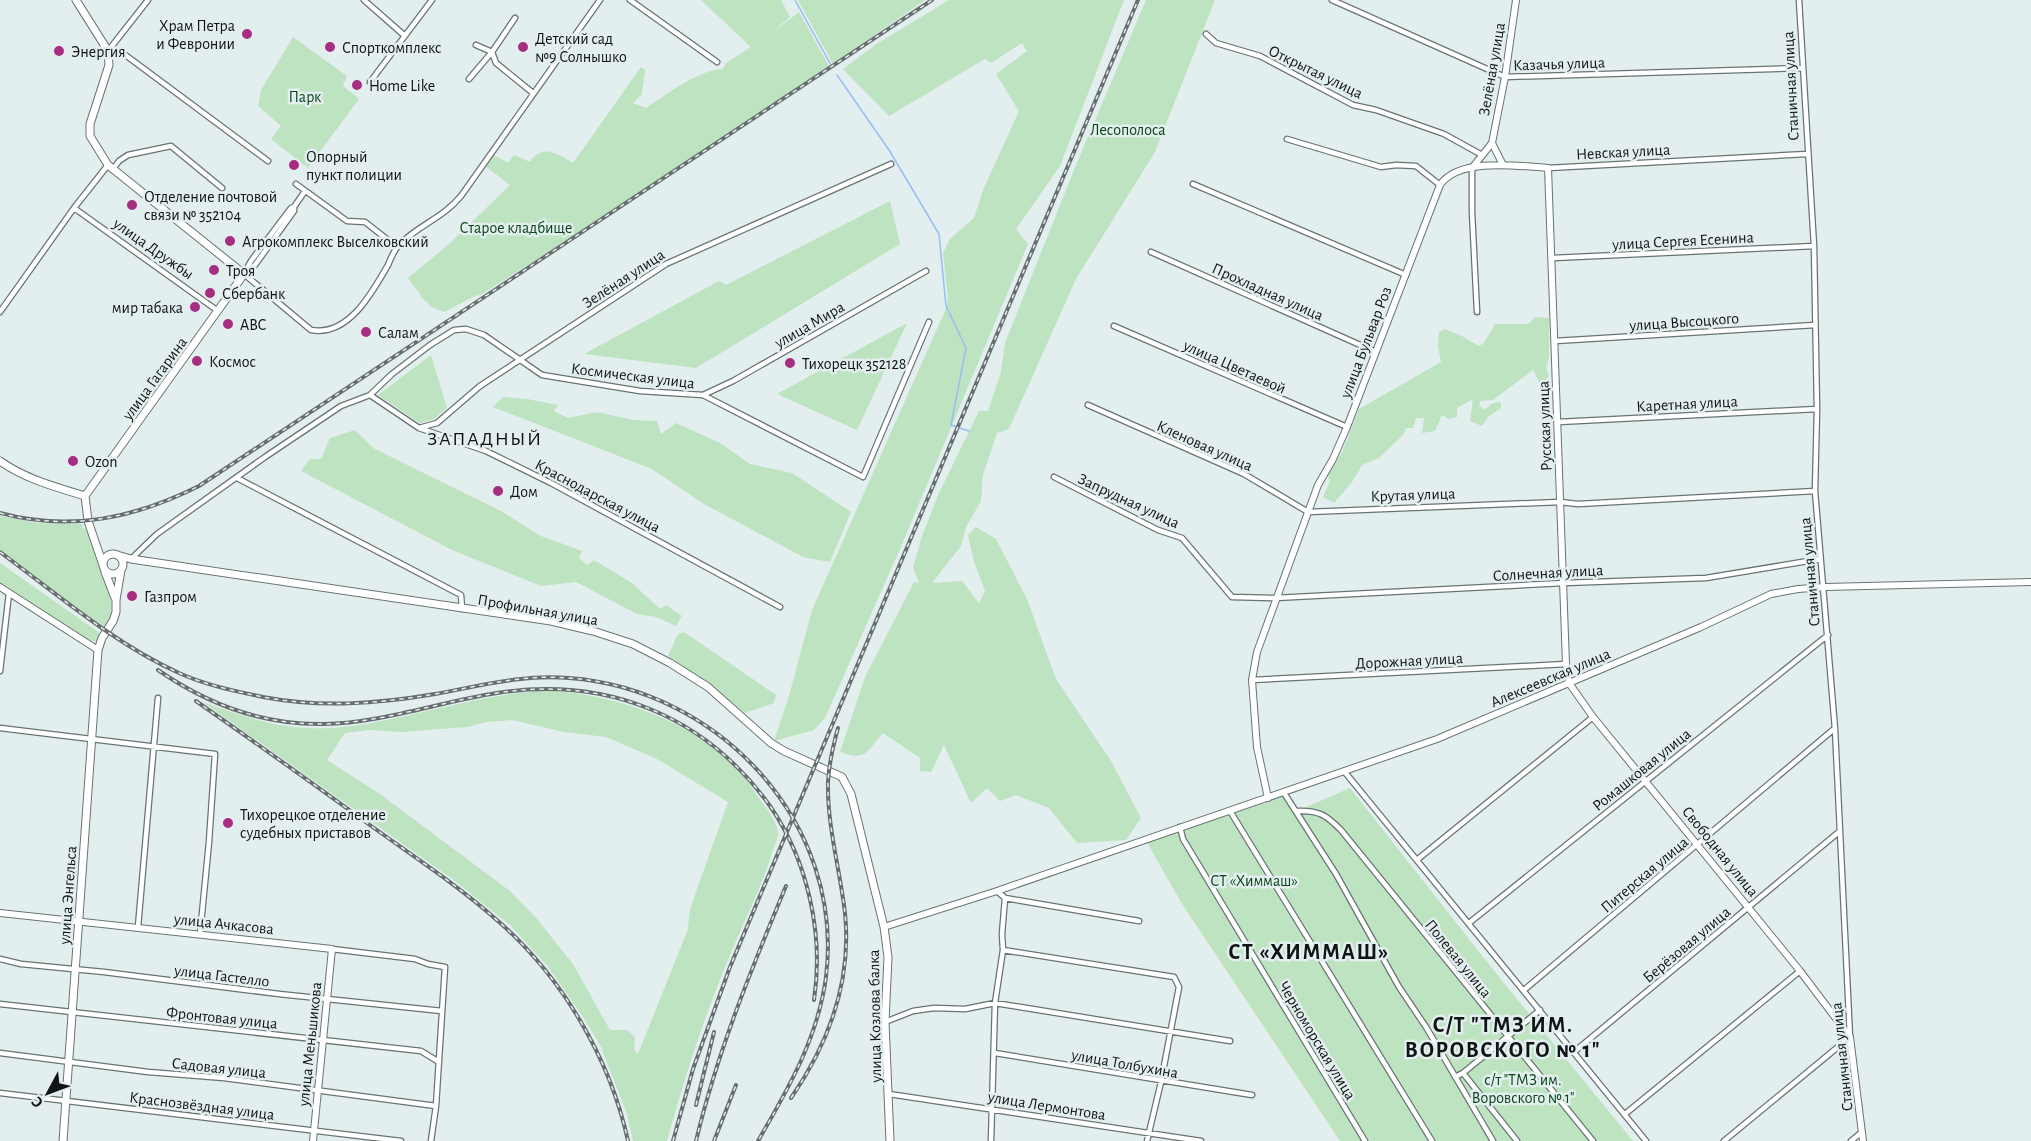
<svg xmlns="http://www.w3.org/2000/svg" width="2031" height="1141" font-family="'Alegreya Sans',sans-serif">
  <rect width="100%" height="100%" fill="#e3eeef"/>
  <path fill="#bee3c1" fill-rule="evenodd" d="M701,0h80l9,17 -21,18 30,-23 30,54 -245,164 -104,65 -5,1 -31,16 -15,-6v-2l-5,-4 -16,-22 40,-33 62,-60 -25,-19 9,-11 14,8 6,-8 16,7c13,-19 28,-8 43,1l68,-96 4,3 -3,24 -9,9 13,5c21,-14 52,-38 77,-39l3,-6 25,-16z
    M798,0h127l-92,64z
    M949,0h175l-64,166 -44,63 12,15 -128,305 -75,169 -11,12 -40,11 15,-45 23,-86 133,-299 3,-11 -5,-47 7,-14 24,-21 9,-28 36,-79 -23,-37 31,-23 -5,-8 -31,20 -6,-4 -96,57 -46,-47 32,-24z
    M1146,0h69l-60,152 -79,127 -67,150 -12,4 -14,42 -2,26 -15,26 -5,19 -29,37 30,-2 17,22 6,-12 -11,-29 -6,-27 8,-8 20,12 31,60 29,80 55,82 30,57 -15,22 -49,3 -28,-35 -33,-13 -16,6 -13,-13 -16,15 -27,-58 -13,27 -11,-1v-13l-37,-25c-17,18 -16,29 -43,19l25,-75 49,-95 5,1 -6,-15 9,-32 17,-43 40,-82h9l13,-39 4,-29 69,-173z
    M293,37l54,39 -4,10 16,13 -51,69 -37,-29 10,-13 -23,-20 3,-16z
    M890,201l10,43 -204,124 -112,-14 135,-73 7,4z
    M1535,317l14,1v41l-3,8 3,9 -8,10 -8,-16 -40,30 -12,1 -2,4 5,5 9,-7 8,-1v6l-13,9 -6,9 -12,-5 3,-22 -16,9v9l-8,2 -7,-4 -7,16 -13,2 2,-15h-8l-3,10h-7l-3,7 -24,23 -17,7 -10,17 -18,21 -11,-6 7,-16 -2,-6 14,-23 17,-43 82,-47 -3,-16 1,-14 6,-3 15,6 19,11 5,-3 11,-19h34z
    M907,323l-50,107 -80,-36z
    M431,355l16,53 -13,11 -14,4 -42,-28z
    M503,397l24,2 31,6 -4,6 14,7 29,-6 36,8 24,1 4,13 15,-11 44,20 30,21 42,9 59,39 -21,50 -27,-5 -99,-53 -52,-35 -159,-62z
    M355,430l18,18 128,63 40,25 41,15 -3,7 8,7 7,-5 38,23 28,26 6,-4 16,11 -6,10 -20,-9 -19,-3 -61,-32 -35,4 -89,-36 -151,-79 9,-12h11l9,-21z
    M0,516l36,7 46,1 1,5 4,-1c7,29 37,73 18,100l-105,-78z
    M0,563l101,71 -4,8 -9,-2 -88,-57z
    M684,632l92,63 -2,8 -29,10 -44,-34 -33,-23 10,-22z
    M540,690c82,4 173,35 219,108 6,9 19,24 19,36 -1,7 -5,15 -7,22 -10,32 -25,61 -38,92 -27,63 -48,127 -66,193h-34l-6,-27 -26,-67 -18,-30 -34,-49 -38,-42 -56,-45 -252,-179c34,12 66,24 102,26 50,3 100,-13 149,-23 28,-7 57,-11 86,-15zM512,720l52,12 42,5 51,22 71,43 -38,107 -2,20 -50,125 -4,-4 1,-13 -8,-7h-17l-37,-66 -36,-45 -27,-28 -130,-97 -53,-34 18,-27 24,-3 32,2 66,-5 19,-5z
    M1350,788l145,184 138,169h-293l-158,-237 -37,-65 139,-46 13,18z"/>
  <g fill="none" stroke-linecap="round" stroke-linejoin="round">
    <path stroke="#99bdf3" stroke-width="1.5" d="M795,0l36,65
      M837,75l52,75 50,84 7,72 20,42 -15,77 18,6"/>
    <g stroke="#697373" stroke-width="7">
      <path id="minor" d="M364,0l41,36
        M630,0l87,62
        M1332,0l173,77 298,-9
        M1206,34l10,9 44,13 93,49 23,5 68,24 38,21
        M476,45l16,7 4,11 37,30
        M108,51h12l148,110
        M108,51l40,-51
        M469,79l23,-27 23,-34
        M370,82l62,-82
        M1287,139l94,28 15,-2 20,1 24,19
        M1472,168v44l5,100
        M1548,168l259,-14
        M113,169l6,-8 9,-6 43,-9 51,42
        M296,184l51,37 18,1 32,25
        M1193,184l213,91
        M74,208l144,103
        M1151,252l225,100
        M1553,258l261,-12
        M245,272l6,-11 40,-53 3,-1
        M244,274l67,56c38,7 62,-39 77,-65 3,-7 6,-15 11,-20 19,-20 43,-26 62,-49l139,-196
        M244,274l11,-9 39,-54v-4l11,-16
        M0,312l74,-104 34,-43
        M1114,326l233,101
        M1555,341l260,-16
        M370,395l49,33 67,23 65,32 229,124
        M703,395l30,-14 193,-110
        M1088,405l156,69 64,38 252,-10 18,2 237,-13
        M1558,422l259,-13
        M419,428l18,-5 43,-37 186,-122 225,-100
        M1054,477l104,53 24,8 50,59 43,1 289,-15 142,-5 114,-19
        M237,478l224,117 1,14
        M131,559l26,-25 108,-77 76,-51 29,-11 22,-21 38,-29 24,-15 12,-1 18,6 58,40 98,16 63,4 160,82 66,-155
        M0,671l9,-78
        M1252,680l314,-16
        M0,728l215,26 -6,88 -9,92
        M1344,771l302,370
        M1284,793l52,81 63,113 27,40 67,114
        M1230,811l202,330
        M1297,811c22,-1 29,4 44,19l252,311
        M1180,827l3,12 182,302
        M1418,859l175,-142
        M997,891l8,7 134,23
        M1469,923l359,-288
        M138,927l20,-229
        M332,949l83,10 13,5 17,3 -9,139 -5,35
        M1003,950l171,27 5,10 -18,95 -14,59
        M0,959l21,5 83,8 175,22 163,17
        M1524,990l310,-261
        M0,1004l421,47 18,11
        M885,1022l28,-11 21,-3 31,1 30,-6 235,38
        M1574,1052l266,-221
        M0,1053l148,19 76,6 212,28
        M995,1053l257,42
        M1463,1073l54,68
        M1455,1077l8,-4 77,-63
        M0,1093l401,48
        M889,1094l312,47
        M1625,1114l175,-143
        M991,1141l4,-138 8,-53 -1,-16 3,-36
        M1724,1141l126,-104 -15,-308 -20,-238 2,-82 -3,-163 -15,-246
        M1851,1141l11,-9"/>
    </g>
    <g stroke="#697373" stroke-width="8">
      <path id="tertiary" d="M1503,165l-11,-22 13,-66 11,-77
        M1472,168l20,-25
        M0,587l98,63
        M1268,798l-11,-51 -5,-67 5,-28 61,-167 15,-26 14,-32 93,-242c19,-28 79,-19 108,-17l18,496 3,19 24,34 207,254 50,66 13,104
        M0,913l332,36 -19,192
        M884,927l113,-36 440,-152 264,-112 70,-33 27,-5 27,-2 206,-5"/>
    </g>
    <g stroke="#697373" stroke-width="9">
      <path id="secondary" d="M76,0l32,51 1,14 -19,59v12l18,29 136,109 -159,222
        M0,461c25,18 56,26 85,35
        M85,496l3,25 15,44
        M103 564a10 10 0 1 1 20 0a10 10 0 1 1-20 0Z
        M117,555l14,4 420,62 42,10 40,13 37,19 38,24 63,56 13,8 58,26 9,17 33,133 4,30 -3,65 5,119
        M105,572l10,26
        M63,1141l35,-491 4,-12 11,-17 3,-9v-12l5,-30"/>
    </g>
    <use href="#minor" stroke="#fff" stroke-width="4.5"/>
    <use href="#tertiary" stroke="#fff" stroke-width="6"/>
    <use href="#secondary" stroke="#fff" stroke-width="7"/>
    <g stroke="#686e6f" stroke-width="4">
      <path id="rail" d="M0,513c71,19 135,5 199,-27l733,-486
        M0,552c57,42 115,92 179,121 26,12 56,18 84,24 58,11 113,7 172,-3 45,-8 88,-20 134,-16 150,11 276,145 257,299 -8,61 -38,112 -68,164
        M158,670c49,34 105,55 165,54 59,-1 116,-22 174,-31 109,-17 208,22 273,113 38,55 54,129 44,194
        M196,701c60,42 119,84 178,127 42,30 86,59 124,93 64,56 112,137 130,220
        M791,1098c38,-55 61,-117 54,-185 -5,-43 -18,-87 -17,-131 1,-18 5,-36 10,-54
        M696,1105l18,-73
        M673,1141l20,-72 37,-102 408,-967
        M696,1141c21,-88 55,-171 90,-255
        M714,1141l22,-56"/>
    </g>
    <use href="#rail" stroke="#e3eeef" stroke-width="1.5" stroke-dasharray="4.5" stroke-linecap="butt"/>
  </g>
  <g fill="#a62d82" stroke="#e3eeef" stroke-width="2">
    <circle cx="247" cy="34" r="6"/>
    <circle cx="330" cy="47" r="6"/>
    <circle cx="523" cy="47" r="6"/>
    <circle cx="59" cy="51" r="6"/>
    <circle cx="357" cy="85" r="6"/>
    <circle cx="294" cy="165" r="6"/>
    <circle cx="132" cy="205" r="6"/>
    <circle cx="230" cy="241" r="6"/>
    <circle cx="214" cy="270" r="6"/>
    <circle cx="210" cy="293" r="6"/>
    <circle cx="195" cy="307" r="6"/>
    <circle cx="228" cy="324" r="6"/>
    <circle cx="366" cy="332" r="6"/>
    <circle cx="197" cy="361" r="6"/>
    <circle cx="790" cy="363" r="6"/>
    <circle cx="73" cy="461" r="6"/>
    <circle cx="498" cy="491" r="6"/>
    <circle cx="132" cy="596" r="6"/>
    <circle cx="228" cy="823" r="6"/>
  </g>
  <g text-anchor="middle" stroke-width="5" stroke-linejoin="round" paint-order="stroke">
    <g font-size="16" fill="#111415" stroke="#e3eeef" text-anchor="start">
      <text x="235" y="31" text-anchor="end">Храм Петра<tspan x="235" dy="18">и Февронии</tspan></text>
      <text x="535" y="44">Детский сад<tspan x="535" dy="18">№9 Солнышко</tspan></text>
      <text x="342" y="53">Спорткомплекс</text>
      <text x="71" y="57">Энергия</text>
      <text x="369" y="91">Home Like</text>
      <text x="306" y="162">Опорный<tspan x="306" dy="18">пункт полиции</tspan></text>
      <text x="144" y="202">Отделение почтовой<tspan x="144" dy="18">связи № 352104</tspan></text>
      <text x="242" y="247">Агрокомплекс Выселковский</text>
      <text x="226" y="276">Троя</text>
      <text x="222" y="299">Сбербанк</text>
      <text x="183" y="313" text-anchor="end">мир табака</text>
      <text x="240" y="330">ABC</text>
      <text x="378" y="338">Салам</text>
      <text x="209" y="367">Космос</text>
      <text x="802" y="369">Тихорецк 352128</text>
      <text x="85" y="467">Ozon</text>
      <text x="510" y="497">Дом</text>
      <text x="144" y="602">Газпром</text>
      <text x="240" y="820">Тихорецкое отделение<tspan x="240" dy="18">судебных приставов</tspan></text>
    </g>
    <g font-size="16" fill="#111415" stroke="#e3eeef">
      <text transform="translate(1559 63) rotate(-2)" y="6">Казачья улица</text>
      <text transform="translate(1491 69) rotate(-80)" y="6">Зелёная улица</text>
      <text transform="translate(1316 71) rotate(26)" y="6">Открытая улица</text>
      <text transform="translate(1790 86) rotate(-93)" y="6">Станичная улица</text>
      <text transform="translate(1623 151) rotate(-3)" y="6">Невская улица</text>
      <text transform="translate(1683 240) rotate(-3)" y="6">улица Сергея Есенина</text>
      <text transform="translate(154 248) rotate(35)" y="6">улица Дружбы</text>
      <text transform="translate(623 278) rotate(-33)" y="6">Зелёная улица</text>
      <text transform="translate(1268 291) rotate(24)" y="6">Прохладная улица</text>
      <text transform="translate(1684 321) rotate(-4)" y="6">улица Высоцкого</text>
      <text transform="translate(809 324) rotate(-30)" y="6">улица Мира</text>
      <text transform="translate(1365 342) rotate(-69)" y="6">улица Бульвар Роз</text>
      <text transform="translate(1235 366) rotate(24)" y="6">улица Цветаевой</text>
      <text transform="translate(633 375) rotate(7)" y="6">Космическая улица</text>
      <text transform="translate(154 378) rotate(-54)" y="6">улица Гагарина</text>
      <text transform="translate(1687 403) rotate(-3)" y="6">Каретная улица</text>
      <text transform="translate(1544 426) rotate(-92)" y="6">Русская улица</text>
      <text transform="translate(1205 445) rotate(24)" y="6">Кленовая улица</text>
      <text transform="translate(1413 494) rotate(-2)" y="6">Крутая улица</text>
      <text transform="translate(598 495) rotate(28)" y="6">Краснодарская улица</text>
      <text transform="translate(1129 500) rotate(25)" y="6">Запрудная улица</text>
      <text transform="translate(1548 572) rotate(-3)" y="6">Солнечная улица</text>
      <text transform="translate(1809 572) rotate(-95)" y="6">Станичная улица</text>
      <text transform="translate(538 609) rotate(10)" y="6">Профильная улица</text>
      <text transform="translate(1409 660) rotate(-3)" y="6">Дорожная улица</text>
      <text transform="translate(1550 677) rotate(-23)" y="6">Алексеевская улица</text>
      <text transform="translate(1641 769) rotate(-39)" y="6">Ромашковая улица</text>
      <text transform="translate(1721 851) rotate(51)" y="6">Свободная улица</text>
      <text transform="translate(1644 874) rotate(-40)" y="6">Питерская улица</text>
      <text transform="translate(67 895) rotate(-86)" y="6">улица Энгельса</text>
      <text transform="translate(224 923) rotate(6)" y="6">улица Ачкасова</text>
      <text transform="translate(1686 944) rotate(-40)" y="6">Берёзовая улица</text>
      <text transform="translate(1459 958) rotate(51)" y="6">Полевая улица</text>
      <text transform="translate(222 975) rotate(7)" y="6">улица Гастелло</text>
      <text transform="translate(874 1016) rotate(-91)" y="6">улица Козлова балка</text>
      <text transform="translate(222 1017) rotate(6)" y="6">Фронтовая улица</text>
      <text transform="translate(1318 1040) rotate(59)" y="6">Черноморская улица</text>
      <text transform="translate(309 1044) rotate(-84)" y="6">улица Меньшикова</text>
      <text transform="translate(1841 1057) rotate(-96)" y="6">Станичная улица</text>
      <text transform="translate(1125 1063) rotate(10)" y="6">улица Толбухина</text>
      <text transform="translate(219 1067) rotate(6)" y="6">Садовая улица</text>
      <text transform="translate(202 1105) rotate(7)" y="6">Краснозвёздная улица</text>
      <text transform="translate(1047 1105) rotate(9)" y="6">улица Лермонтова</text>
    </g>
    <g font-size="16" fill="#094519" stroke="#e3eeef">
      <text x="305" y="102">Парк</text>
      <text x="1128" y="135">Лесополоса</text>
      <text x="516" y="233">Старое кладбище</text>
      <text x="1254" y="886">СТ «Химмаш»</text>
      <text x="1523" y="1085">с/т "ТМЗ им.<tspan x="1523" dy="18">Воровского № 1"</tspan></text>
    </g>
    <g font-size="20" letter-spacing="1.5" fill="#111415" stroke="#e3eeef">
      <text x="485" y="445">ЗАПАДНЫЙ</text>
    </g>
    <g font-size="22" font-weight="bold" letter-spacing="1.5" fill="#111415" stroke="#e3eeef">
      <text x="1309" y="959">СТ «ХИММАШ»</text>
      <text x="1503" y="1032">С/Т "ТМЗ ИМ.<tspan x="1503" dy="25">ВОРОВСКОГО № 1"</tspan></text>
    </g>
  </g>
  <g transform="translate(48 1093) rotate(229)" stroke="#e3eeef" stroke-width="4.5" paint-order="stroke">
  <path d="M0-4.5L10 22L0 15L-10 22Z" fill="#111415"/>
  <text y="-9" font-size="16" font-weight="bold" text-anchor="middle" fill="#111415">С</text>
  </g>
</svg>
